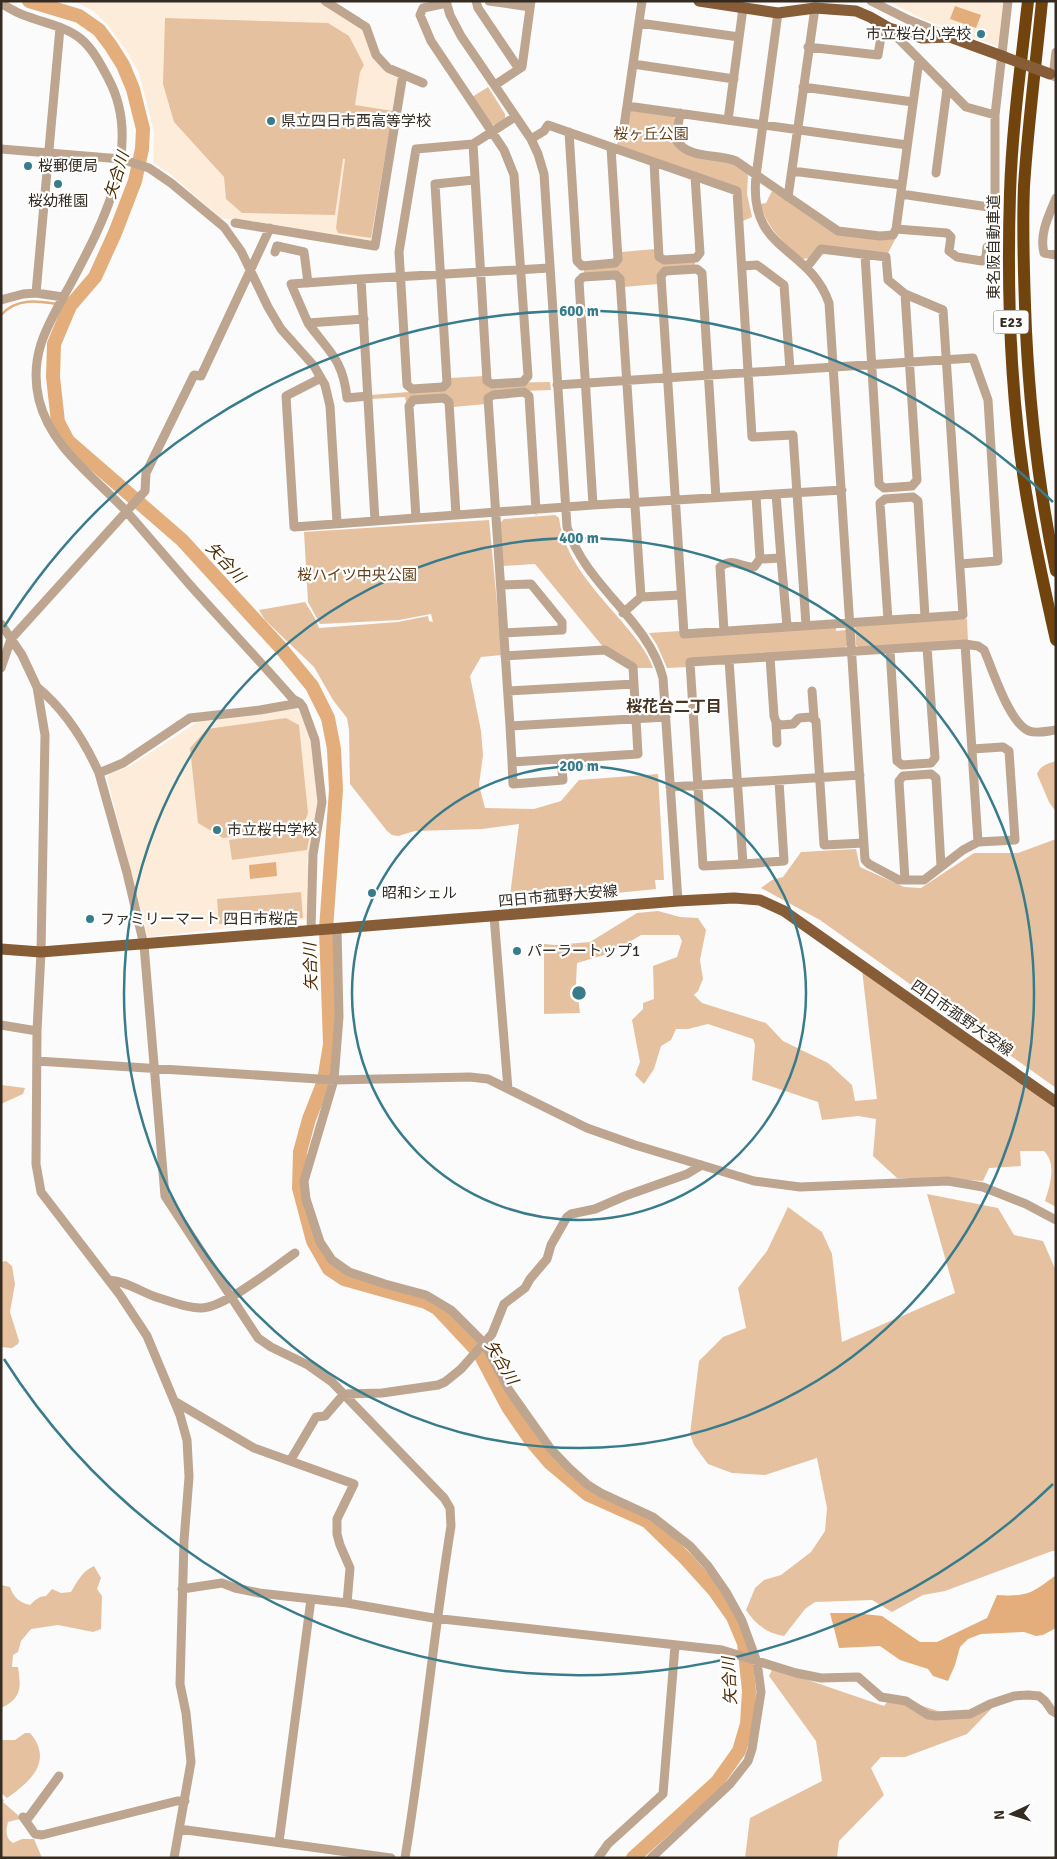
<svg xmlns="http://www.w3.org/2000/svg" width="1057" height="1859" font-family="Signika,'Noto Sans JP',sans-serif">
  <rect width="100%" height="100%" fill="#fbfbfb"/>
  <path fill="#feecdb" d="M70,1h252l39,25 13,30 25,21 -28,165 -150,-24 -52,-45 -16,-10 1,-31 -15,-59 -10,-18 -22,-31 -14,-13 -13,-7z
    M887,1h117l-5,46 -74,-27z
    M295,709l5,3 11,32 7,52 -11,68 4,3 -4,18 2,34 -161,18 -41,-159 2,-4 21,-8 69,-45z"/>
  <path fill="#e6c1a0" d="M165,18l163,5 21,13 15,29 -4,7 -5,33 38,6 -22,127 -33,-5 -2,-5 9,-69h-2l-8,56 -93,-2 -16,-14 -2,-22 -50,-55 -11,-38z
    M488,87l17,27v4l-10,7 -5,-1 -18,-27z
    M632,110l41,6 2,3 -3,22 55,20 17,10 4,4 -1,19 5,23 -9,4 -3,-33 -123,-43 5,-33 7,1z
    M772,191l66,43h60l-11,21 -67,-9 -10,12 -7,1c-20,-16 -35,-30 -43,-55l6,-1z
    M655,249l2,9 38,3v6l-32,2 -5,15 -35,3 -1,-10 -38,-3v-6l34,-3 3,-13z
    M484,376v7l66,-1 1,8 -60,2 -5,12 -33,3 -1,-8 -41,-2 -5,5 -1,-5 -34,2v-4l74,-6 5,-11z
    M555,515l4,3c5,44 42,78 69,111 10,12 19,23 25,39h-17l-32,-20 -69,-84 -32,2 -3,-43 4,-4z
    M489,520l13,135 -21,2 -11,19 11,55 2,24 -4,30 6,23 49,1 27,-8 18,-21 79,-6 6,106h-9l1,9 -147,15 10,-80 -37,5 -67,2 -17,5 -6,-1 -5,-4 -37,-47 -1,-54 -2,-12 -14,-18 -19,-33 -49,-47 -6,-10 46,-8 11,18 3,8 79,-6 30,-6 1,5 4,1 -2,-8 -32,6 -79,4 -12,-22 -4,-70z
    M967,619l1,22 -109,7 -3,-3 -1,-20z
    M836,627v4l10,-1 1,15 -4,5 -156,9 1,8 -21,1 -10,-23 -8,-12 31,-2 1,6z
    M286,718l13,7 9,88 -5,15 -80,10 -25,-15 -8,-75 17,-19z
    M1056,761v51l-7,-10 -12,-28c4,-9 10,-10 19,-13z
    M311,829l-4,21 -75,10 -3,-20z
    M1056,839v249l-236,-168 -59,-32 11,-8 11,-3 18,-25 55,-3 4,18 44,20 17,1 53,-35h44z
    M301,892l2,26 -84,6 -2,-25z
    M658,911l22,6 18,1 8,12 -6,30 3,19 -5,12 -4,4 8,8 64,20 17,18 45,22 24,22 3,16 22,-2 -15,-129 194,138v99l-11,-6c5,-16 12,-37 -1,-50h-24l1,15 -32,2 -6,13 -56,-3h-30l-24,-22 3,-37 -18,-3 -36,4 -4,-18 -66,-22 3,-35 -2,-6 -45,-15 -20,5h-12l-5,11 -10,6 -7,23 -10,15 -9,-9 5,-13 -8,-42 11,-11v-6l11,-4 -1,-33 24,-9 5,-16 -3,-6h-38l-30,18 -34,10 -1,19 4,31 -36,1v-70l11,1 35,-3 47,-29z
    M1,1085l24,3 -2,6 -22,10z
    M927,1194l71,14 16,27 29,6 13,30v280h-4l-107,40 -22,4 -31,17 -20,-12 -57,2 -10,7 -21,27c-16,-2 -29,-12 -38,-26l9,-22 9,-8 17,-5 30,-23 14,-21 2,-23 -10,-50 -52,17 -33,-2 -24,-9 -14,-19 -4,-11 9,-73 24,-24 23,-9 -8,-40 29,-37 21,-44 34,25 10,22 10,88 113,-49z
    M6,1261l6,5 3,18 -5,28 9,29 -1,3 -6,4 -11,-1v-85z
    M94,1566l7,12 -4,11 5,7 -1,33 -8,3 -35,-7 -27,4 -10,12 -3,11 -5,3 -1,12h6c3,21 4,31 -17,41v-123l9,2c3,10 10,16 20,18 5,-5 9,-9 16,-9l6,-7 9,4 10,-1c6,-10 11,-21 23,-26z
    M773,1668l111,38 8,-10 58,19 46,-11 -29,30 -62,23h-24l-10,11 13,27 -45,46 -2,17h-92l5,-40 72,-37 -6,-40 -47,-65z
    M25,1733h5c24,28 0,49 -23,65l-6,-5v-56l1,3h13z
    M1,1798l3,2 -1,2 17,15v2l-12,3c-2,8 -3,16 5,21l9,-4h12l8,19h-41z"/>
  <path fill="#e3ae7c" d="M955,6l26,9 -5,13 -26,-9z
    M276,862l1,14 -27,3 -1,-14z
    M1056,1575v53l-13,7 -7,1 -12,-4 -43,2 -13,5 -8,8 -5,18 -7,16 -15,-5 -5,-7 -28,-9 -20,-14 -41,2 -9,-35h25l27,3 38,26h17l50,-24 10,-23c31,2 35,-2 59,-20z"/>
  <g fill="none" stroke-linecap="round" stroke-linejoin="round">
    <path stroke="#e3ae7c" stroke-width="2.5" d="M1,315c19,-21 45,-12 69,-9"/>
    <path stroke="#e3ae7c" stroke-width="14" d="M29,1l50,15 20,14 12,16 12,19 10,24 10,40 -1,20 -7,32 -20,52 -20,44 -25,29 -16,38 -1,33 5,45 10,19 114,99 98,107 32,39 16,32 6,31 2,41 -10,139 4,115 -6,37 -15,38 -9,33 -1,36 14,53 16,28 15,10 82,23 11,6 43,46 28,53 24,35 18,21 37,31 60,27 39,38 28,31 19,27 11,26 5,48 -2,33 -8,27 -22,31 -84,76"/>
    <path stroke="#bda590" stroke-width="9" d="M325,1l41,26 10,28 12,13 35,15
      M446,1l4,14 11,21 70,103 7,15 6,20 23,353c19,60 81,92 96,151l15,223
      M476,1l2,7 41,61
      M489,1l41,6
      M642,1l-15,105 280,39
      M871,1l38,19 39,16
      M1,3c9,6 18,11 28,14 16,6 38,10 52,22 12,10 20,26 27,39 37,68 -6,147 -38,207 -21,38 -42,69 -31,115 12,48 56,77 88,112 21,24 42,49 63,73 34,38 69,75 103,114l7,4 3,4 12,33 7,62 -9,52 -2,77
      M447,3l-24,5 -3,7 11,26 73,109 10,25 14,201 -5,6 -31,2 -5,-3 -14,-237
      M778,13l-22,163c-8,77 53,69 73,127l36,557 4,4 30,16h25l39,-30 15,-8 -13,-198
      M639,23l100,14
      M889,29l77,78 29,8
      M808,47l70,8 5,-30
      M1056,52l-3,24 3,1
      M633,64l101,15
      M495,85l27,-18 9,-66
      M803,87l110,15
      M680,113l-4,27c13,20 41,13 60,21l102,70 42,5 13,-1 3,-6 23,-169
      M728,120l15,-112
      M569,132l8,129 5,5 33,-3 3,-4 -7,-111
      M623,133l4,-27
      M531,139l13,-8 4,-6 189,66 15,246 41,-2 13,190
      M1,149l120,10 28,9 22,15 53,44 17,24 27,56 13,22 33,37 11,19 5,21 7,117
      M654,162l5,95 5,3 32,-2 4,-5 -5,-77
      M792,171l110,14
      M936,173l11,-84
      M474,180l-39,4 12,199 -4,4 -31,2 -5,-4 -8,-133 17,-103 57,-5 42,-27
      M901,194l94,14v-93l13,-114
      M788,197l27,-189
      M1056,198c-7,17 -17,36 -12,55l12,2
      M235,223l140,23 28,-172
      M896,229l51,4 4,4 -2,14 8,6 25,4 4,-4 1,-10 10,-5 -1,-8 -1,-26
      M275,252l2,-6 27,6 4,31
      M865,255l14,229 5,4 28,-2 5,-6 -12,-186
      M742,266l15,-1 27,20 6,85
      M361,279l-70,5 17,39 56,-4
      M36,293l24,-265
      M1,300l22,-6 13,-1 27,4
      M308,323c21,29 35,36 39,75l21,-2
      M321,378l-35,18 8,131 299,-22 249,-15
      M557,385l416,-27 15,42 10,161 -38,3
      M716,498l-14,-225 -5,-4 -32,2 -4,5 23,358 279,-19 -20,-305 -38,-16 -17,-14 -2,-23 -65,-8 -14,18
      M593,505l-14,-224 4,-4 33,-2 4,4 21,318 -18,16
      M536,510l-7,-114 -5,-4 -31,3 -5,3 22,328 156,-9
      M416,518l-7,-112 4,-6 31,-2 5,4 7,113
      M375,521l-14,-242 188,-11
      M781,558l6,68
      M760,559l21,-1 -5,-64
      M501,585l30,-1 31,38v8l-58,3
      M641,597l40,-2
      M888,620l-8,-117 5,-4 28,-2 5,4 7,116
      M1,624l21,31 15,32 8,48 -4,217 -4,79 -1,133 5,28 79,103 27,41 33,79 7,25 2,37 -5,64 -4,143 6,29 5,49 -17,96
      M724,631l-4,-64c13,-10 19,0 34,0l6,-8 -4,-63
      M890,650l7,111 5,4 29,-2 4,-5 -8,-111
      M505,656l100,-6 28,17 5,87 -126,8 1,22 50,-4 -2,-21
      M770,657l4,59 2,6 5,3 12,-1 6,-6 12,-1 5,4 8,124 40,-2
      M729,660l14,204 -40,2 -13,-204 275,-18 13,2 6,4c9,20 25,73 45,81 8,3 18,0 27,-1
      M1,668l10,-29 134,-148 1,-18 48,-98 7,1 69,-148
      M37,687c27,22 48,55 62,86l28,100 17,72 21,251 93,142 13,9 37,18 24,17 112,116 6,10 1,18c-18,111 -28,222 -46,332
      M508,691l126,-7
      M812,691l2,27
      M776,722l1,21
      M510,726l2,36
      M972,749l31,-2 6,4 6,89 -37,2
      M99,773l24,-10 67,-45 70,-8 40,-7
      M670,787l190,-12
      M743,864l41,-3 -5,-80
      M905,880l-6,-99 4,-5 28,-2 5,4 5,88
      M494,916l14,173
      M337,929l2,88 -5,63 -30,101 2,18 14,43 12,18 17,12 36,12 41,11 25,15 33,33 25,47 41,58 19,20 19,17 13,8 52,24 37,29 18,20 18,26 16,29 15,41 4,30 -9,57 -4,12 -18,23 -79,74
      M1,1025l36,6
      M37,1061l297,19 136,-3 18,2 99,49 48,17 119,36 46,6 148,-6 35,6 43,17 30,16
      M109,1280c18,1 33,13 50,18 13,4 28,10 41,10 23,1 75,-41 95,-55
      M174,1401l80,47 100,36 -17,35v15l3,11 10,23 -3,35
      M290,1461l26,-44 9,-1 19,-22 38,-1 56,-8 7,-3 16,-13 31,-35 12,-30 21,-16 5,-9 17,-20 4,-14 16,-28 4,-3 24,-5 30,-13 62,-22 15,-9
      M182,1589l40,-6 13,5 24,5 88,10 86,15 289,32 74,23 25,5 37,-1 23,20 25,4 22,14 8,1 34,-2 20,-10 24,-8 14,-1 11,1 6,5 7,10 4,2
      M23,1817l12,17 7,1 135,-34h8
      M26,1821l33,-45
      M179,1829l212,29
      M279,1842l32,-243
      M598,1858l10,-14 55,-50 12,-148"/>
    <path stroke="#865d36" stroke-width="11" d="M699,1l79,12 37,-5 41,3 14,6 19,11 33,10 28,-1 52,19
      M1,949l40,3 637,-51 56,-3 26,2 24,11 272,191"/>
    <path stroke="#71440d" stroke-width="12" d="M1028,1c-7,64 -16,128 -18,192 -3,95 0,193 14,287 8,54 20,107 32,160
      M1042,1c-6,62 -14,124 -18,185 -2,48 0,97 2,145 4,80 13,161 30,240"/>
    <path stroke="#865d36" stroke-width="11" d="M1002,56l48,18"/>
  </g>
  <g fill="none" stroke="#387c8b" stroke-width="2.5">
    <circle cx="579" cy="993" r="227"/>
    <circle cx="579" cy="993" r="455"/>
    <path d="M1053 1484A682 682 0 0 1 4 1359M4 627A682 682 0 0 1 1053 502"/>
  </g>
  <g fill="#387c8b" stroke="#fff" stroke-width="2">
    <circle cx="981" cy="34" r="5"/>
    <circle cx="271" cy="121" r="5"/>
    <circle cx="28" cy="166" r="5"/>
    <circle cx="58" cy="184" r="5"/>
    <circle cx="217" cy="830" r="5"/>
    <circle cx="372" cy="893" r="5"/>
    <circle cx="90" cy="919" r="5"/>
    <circle cx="517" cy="951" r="5"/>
  </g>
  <g text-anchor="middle" stroke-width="4.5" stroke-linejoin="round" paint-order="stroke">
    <rect fill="#fff" stroke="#716b64" stroke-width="1" x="993.5" y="310.5" width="35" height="23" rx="4"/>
    <g font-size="14" font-weight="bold" fill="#342b22">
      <text x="1011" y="327">E23</text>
    </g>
    <g font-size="15" fill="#342b22" stroke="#fff" text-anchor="start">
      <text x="971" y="39" text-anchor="end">市立桜台小学校</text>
      <text x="281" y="126">県立四日市西高等学校</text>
      <text x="38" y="171">桜郵便局</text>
      <text x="58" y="206" text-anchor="middle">桜幼稚園</text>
      <text x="227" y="835">市立桜中学校</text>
      <text x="382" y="898">昭和シェル</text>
      <text x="100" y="924">ファミリーマート 四日市桜店</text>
      <text x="527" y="956">パーラートップ1</text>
    </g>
    <g font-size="15" fill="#633f1a" stroke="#fff">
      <text x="651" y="139">桜ヶ丘公園</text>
      <text x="357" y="580">桜ハイツ中央公園</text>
    </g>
    <g font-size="15" fill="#342b22" stroke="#fff">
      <text transform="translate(994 247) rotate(-90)" y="5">東名阪自動車道</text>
      <text transform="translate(558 896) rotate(-5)" y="5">四日市菰野大安線</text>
      <text transform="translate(962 1018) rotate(35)" y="5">四日市菰野大安線</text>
    </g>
    <g font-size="16" font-style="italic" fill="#4b2900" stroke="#fff">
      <text transform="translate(116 175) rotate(-73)" y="6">矢合川</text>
      <text transform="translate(226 562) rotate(47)" y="6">矢合川</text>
      <text transform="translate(310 967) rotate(-92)" y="6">矢合川</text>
      <text transform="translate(502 1362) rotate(59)" y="6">矢合川</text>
      <text transform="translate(729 1681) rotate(-93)" y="6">矢合川</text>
    </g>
    <g font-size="16" font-weight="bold" fill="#473421" stroke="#fff">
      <text x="674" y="712">桜花台二丁目</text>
    </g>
  </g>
  <circle cx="579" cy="993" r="8" fill="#387c8b" stroke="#fff" stroke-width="2.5"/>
  <g font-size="15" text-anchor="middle" font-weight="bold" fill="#387c8b" stroke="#fff" stroke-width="4.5" stroke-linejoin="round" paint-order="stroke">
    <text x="579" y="316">600 m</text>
    <text x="579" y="543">400 m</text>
    <text x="579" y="771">200 m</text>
  </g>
  <rect width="1057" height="1859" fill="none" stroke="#342b22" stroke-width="5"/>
  <g transform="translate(1012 1814) rotate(266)" stroke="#ffffff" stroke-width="4" paint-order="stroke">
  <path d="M0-4L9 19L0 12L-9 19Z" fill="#342b22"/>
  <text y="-8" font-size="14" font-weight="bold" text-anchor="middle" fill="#342b22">N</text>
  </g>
</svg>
